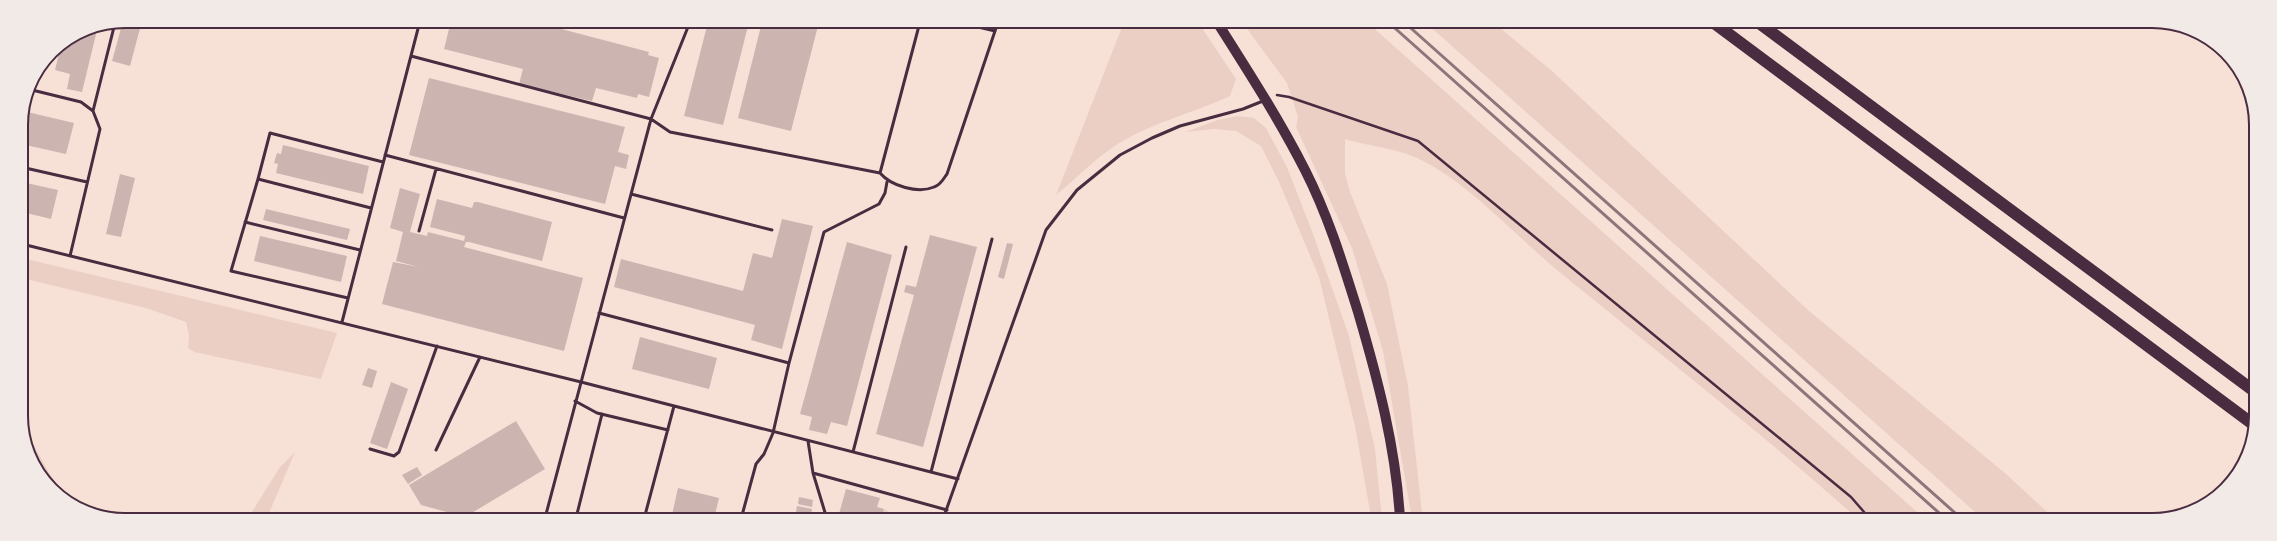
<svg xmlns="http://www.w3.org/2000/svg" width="2277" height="541" font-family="'Titillium Web',sans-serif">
  <rect width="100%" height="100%" fill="#f7e1d7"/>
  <path fill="#ebcfc5" d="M1124,22h74l38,57 -6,17c-38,18 -82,27 -118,52 -20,13 -37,32 -56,47z
    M1242,22h125l559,498h-71l-6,-9c-95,-84 -194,-161 -292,-241 -40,-33 -85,-83 -130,-107 -24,-14 -55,-16 -82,-24v34l5,19 37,92 21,102 14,127v6h-10l-29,-168 -31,-103 -56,-121 2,-10 -11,-34z
    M1425,22h68l59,49 256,239 198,164 50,46h-72z
    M1237,116l17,2 12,10 21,39 26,67 36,102 26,113 7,70 -11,-2 -16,-91 -36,-149 -40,-95 -18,-36 -25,-15 -22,-2 -29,3 33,-12z
    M22,258l315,75 -16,46 -127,-27 -6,-4 1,-13 -3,-13 -40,-14 -124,-30z
    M23,426l33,59 20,18 -24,-13 -29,-53z
    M295,452l-28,66h-19l32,-51z
    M83,506l36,12h-14z
    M884,509l19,10h-22z"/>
  <path fill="#ccb4b1" d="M123,21h19l-12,45 -18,-5z
    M451,21h80l118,31 -1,3 11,3 -10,39 -11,-3 -1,4 -41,-10 -4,13 -73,-17 4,-15 -79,-20z
    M708,22h41l-26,103 -39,-9z
    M762,22h57l-28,109 -53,-13z
    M98,26l-16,66 -15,-3 3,-15 -15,-4 6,-25 24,-16z
    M429,78l196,49 -7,25 11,3 -3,14 -11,-3 -10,38 -196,-49z
    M23,111l51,12 -8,31 -45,-10z
    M283,145l86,21 -6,28 -87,-21 2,-9 -4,-1 3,-10 4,1z
    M120,174l15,4 -14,59 -15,-3z
    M22,182l36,8 -7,29 -29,-7z
    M400,188l20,6 -10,38 17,4 1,-4 36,9 1,-5 -35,-9 7,-28 35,9 2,-6h4l74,20 -10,39 -73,-19h-3l-2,5 119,31 -19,73 -182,-47 11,-42 26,5 -23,-6 7,-29 -13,-4z
    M266,209l84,20 -3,11 -84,-20z
    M782,219l31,7 -31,123 -31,-9 4,-15 -141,-38 7,-28 122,32 10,-38 19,5z
    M930,235l47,12 -54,200 -47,-13 38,-139 -10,-3 2,-7 10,2z
    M260,236l87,20 -6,26 -87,-21z
    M847,242l45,13 -45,171 -16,-4 -4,12 -18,-4 3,-13 -12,-3z
    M1007,243l6,1 -9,35 -6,-2z
    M640,337l77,21 -8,31 -77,-20z
    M368,368l9,3 -5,17 -10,-3z
    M391,382l17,7 -21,60 -17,-6z
    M516,421l29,48 -80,48 -44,-12 -12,-20z
    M417,467l5,8 -14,9 -6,-9z
    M678,488l41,10 -5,21h-43z
    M846,489l34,9 -3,9 7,2 -3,10h-34l1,-3 -9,-2z
    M799,497l14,3 -1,7 -14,-3z
    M797,506l15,3 -1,7 -15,-4z"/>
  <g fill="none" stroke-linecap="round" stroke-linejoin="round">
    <path stroke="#4a2c40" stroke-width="2.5" d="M1277,95l12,2 129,44 433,356 20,23"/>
    <path stroke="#4a2c40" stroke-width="3" d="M995,31l3,-9
      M411,56l240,63 19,13 210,41c11,13 38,21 54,14 7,-2 9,-8 13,-13l48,-143 -38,-9
      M28,89l53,13 12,9 7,18 -30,127
      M33,90l4,-17
      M93,111l22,-88
      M385,155l239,63
      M21,167l66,15
      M880,173l40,-151
      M258,179l12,-46 113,29
      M631,194l141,36
      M245,222l115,28
      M419,231l17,-62
      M22,244l559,138 377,97
      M348,298l-117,-27 27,-92 113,29
      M599,313l190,50
      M342,322l78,-301
      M575,401l22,12 71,17
      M808,441l5,32 14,46
      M370,449l24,7 5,-4 38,-106
      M436,450l44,-93
      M853,452l53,-205
      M931,472l61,-233
      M813,473l134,37
      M545,518l106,-399 39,-97
      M576,518l26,-104
      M644,519l30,-113
      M741,519l15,-55 8,-10 9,-21 16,-70 35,-131 55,-28 6,-11 2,-11
      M943,519l103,-289 31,-40 43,-35 32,-17 28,-12 63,-17 20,-8"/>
    <path stroke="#4a2c40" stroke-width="10" d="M1217,22c31,49 62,97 88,148 23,45 38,94 53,142 20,68 38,136 42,207"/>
    <path stroke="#4a2c40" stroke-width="12" d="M1714,23l540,402
      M1759,23l495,368"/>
    <path stroke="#8f747c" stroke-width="3" d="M1388,22l559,498
      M1404,22l559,498"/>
  </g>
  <path d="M0 0H2277V541H0ZM125 28H2152A97 97 0 0 1 2249 125V416A97 97 0 0 1 2152 513H125A97 97 0 0 1 28 416V125A97 97 0 0 1 125 28Z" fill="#f1eae7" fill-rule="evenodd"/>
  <path fill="none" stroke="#4a2c40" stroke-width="2" d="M125 28H2152A97 97 0 0 1 2249 125V416A97 97 0 0 1 2152 513H125A97 97 0 0 1 28 416V125A97 97 0 0 1 125 28Z"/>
</svg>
